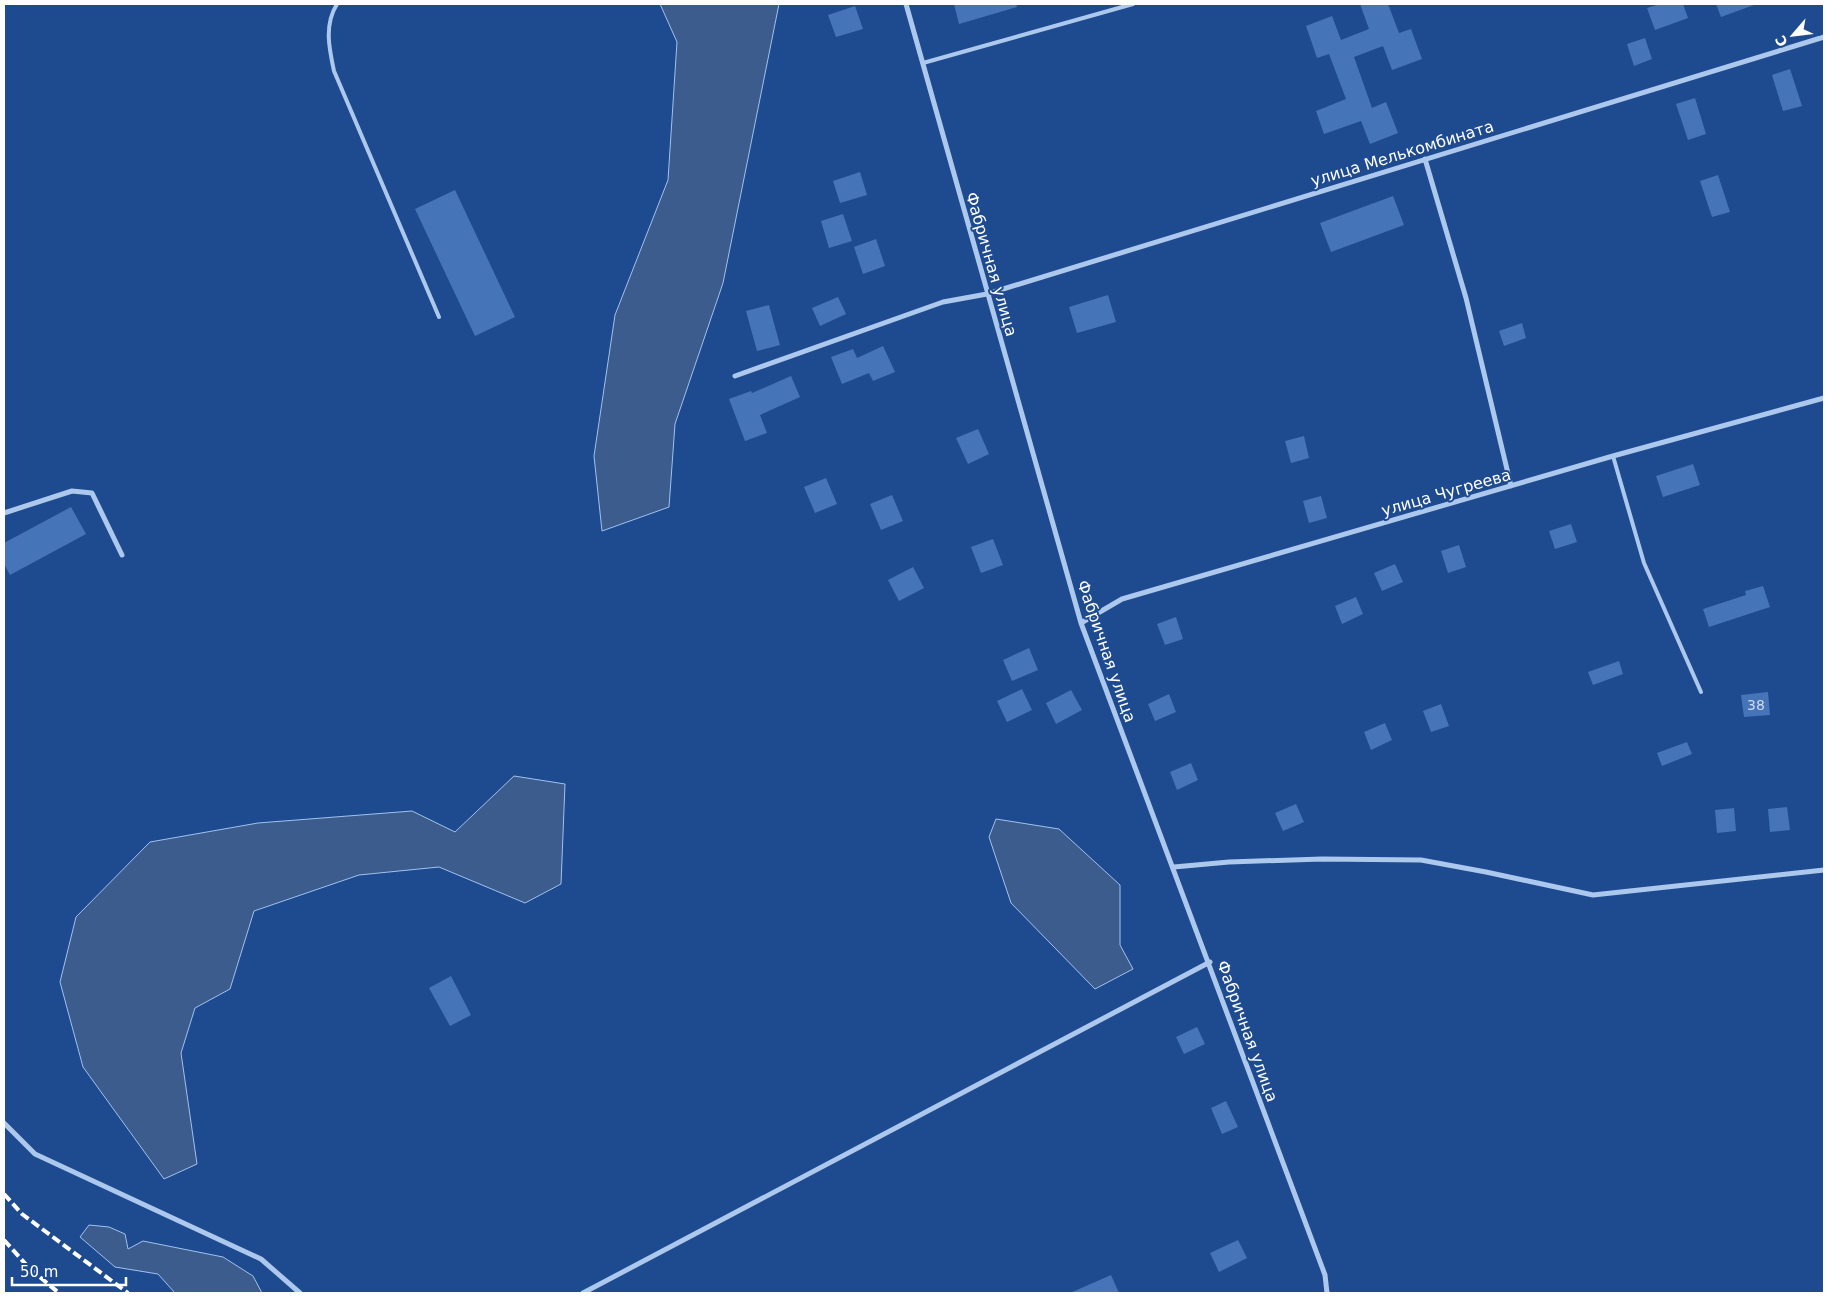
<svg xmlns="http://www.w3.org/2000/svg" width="1828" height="1297" font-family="'DejaVu Sans',sans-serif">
  <rect width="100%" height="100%" fill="#1e4b90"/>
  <path fill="#3c5c8e" stroke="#a0c2ef" d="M660,4h119l-56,279 -48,141 -6,83 -67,24 -8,-75 21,-141 53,-135 9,-138z
    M514,776l51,8 -4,100 -36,19 -86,-36 -80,8 -105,36 -24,78 -35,19 -14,45 16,111 -33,15 -81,-112 -23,-85 16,-65 74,-75 108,-19 154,-12 43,21z
    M996,819l63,10 61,56v60l13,24 -38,20 -84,-86 -22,-66z
    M89,1225l20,2 16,7 3,15 15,-8 80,16 30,19 9,17h-87l-17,-19 -43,-7 -35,-30z"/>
  <path fill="#4674b8" d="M954,4h62l1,3 -58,17z
    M1360,4h28l11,29 12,-4 11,30 -30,11 -9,-24 -29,11 18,51 14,-6 12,31 -28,11 -9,-23 -37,13 -8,-23 30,-12 -17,-45 -12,4 -11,-32 26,-10 9,24 28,-11z
    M1660,4h23l5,14 -33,12 -8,-22z
    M1716,4h37l1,1 -33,12z
    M855,6l8,23 -27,8 -8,-22z
    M1645,38l7,21 -18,7 -7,-22z
    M1790,69l12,37 -19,5 -11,-36z
    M1695,98l11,36 -18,6 -12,-36z
    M860,172l7,23 -27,8 -7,-22z
    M1718,175l12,37 -18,5 -12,-36z
    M455,190l60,127 -40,19 -60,-127z
    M1393,196l11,29 -73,27 -11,-29z
    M843,214l9,27 -23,7 -8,-27z
    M876,239l9,27 -22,8 -9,-27z
    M1108,295l8,27 -39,11 -8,-26z
    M838,297l8,17 -26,12 -8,-18z
    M769,305l11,40 -23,6 -11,-40z
    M1522,323l4,15 -22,8 -5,-15z
    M883,346l12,26 -22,9 -4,-8 -27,11 -11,-27 22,-8 4,9z
    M791,376l9,21 -40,18 7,18 -22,8 -16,-42 22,-8 1,2z
    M978,429l11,25 -21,10 -12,-26z
    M1304,436l5,22 -18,5 -6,-22z
    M1693,464l7,21 -37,12 -7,-21z
    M826,478l11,26 -22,9 -11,-26z
    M892,495l11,26 -22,9 -11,-26z
    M1321,496l6,22 -18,5 -6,-22z
    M71,507l15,27 -76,41 -6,-11v-21z
    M1571,524l6,18 -22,7 -6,-18z
    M993,539l10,26 -22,8 -10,-26z
    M1459,545l7,22 -18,6 -7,-22z
    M1395,564l8,18 -21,9 -8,-18z
    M913,567l11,21 -25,13 -11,-21z
    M1763,586l7,21 -61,20 -6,-18 43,-14 -1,-4z
    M1356,597l7,17 -21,10 -7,-18z
    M1176,617l7,22 -18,6 -8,-21z
    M1029,648l9,22 -26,11 -9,-21z
    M1619,661l4,13 -30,11 -5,-13z
    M1022,689l10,21 -25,12 -10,-21z
    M1071,690l11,20 -26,14 -10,-21z
    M1768,692l2,23 -26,2 -3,-22z
    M1169,694l7,18 -21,9 -7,-17z
    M1441,704l8,22 -18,6 -8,-21z
    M1385,723l7,17 -21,10 -7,-18z
    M1687,742l5,12 -30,12 -5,-13z
    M1191,763l7,17 -21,10 -7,-18z
    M1296,804l8,18 -21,9 -8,-18z
    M1787,807l3,23 -20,2 -2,-23z
    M1734,808l2,23 -19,2 -2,-23z
    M451,976l20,39 -21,11 -21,-38z
    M1197,1027l8,17 -21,10 -8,-17z
    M1226,1101l12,26 -16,7 -11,-26z
    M1238,1240l9,18 -28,14 -9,-19z
    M1111,1275l8,18h-49z"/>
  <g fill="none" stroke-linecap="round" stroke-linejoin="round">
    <path stroke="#adc8ed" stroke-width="4" d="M337,4c-13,21 -8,44 -3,67l105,246
      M923,63l210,-59
      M1613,456l31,107 57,129"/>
    <path stroke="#adc8ed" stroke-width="5" d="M906,4l175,619 244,652 2,18
      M1425,159l41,139 45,188
      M735,376l208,-74 44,-8 837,-257
      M4,513l68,-22 20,2 30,62
      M1081,623l41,-24 491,-143 211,-58
      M1174,867l55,-5 93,-3 99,1 65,12 107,23 231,-25
      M4,1123l31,31 226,105 39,34
      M583,1293l627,-331"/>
    <path stroke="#fff" stroke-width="4" stroke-dasharray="9 4" stroke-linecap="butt" d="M4,1194l18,20 106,79
      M4,1240l26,29 29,24"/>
  </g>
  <g text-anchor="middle" stroke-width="4" stroke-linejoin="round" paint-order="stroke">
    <g font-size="14" fill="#d1dced">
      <text x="1756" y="710">38</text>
    </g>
    <g font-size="16" fill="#fff" stroke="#1e4b90">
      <text transform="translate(1402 153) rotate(-17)" y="6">улица Мелькомбината</text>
      <text transform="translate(992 264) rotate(74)" y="6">Фабричная улица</text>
      <text transform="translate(1446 492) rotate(-16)" y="6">улица Чугреева</text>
      <text transform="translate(1107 651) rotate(71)" y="6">Фабричная улица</text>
      <text transform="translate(1248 1031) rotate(70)" y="6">Фабричная улица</text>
    </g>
  </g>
  <rect width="1828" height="1297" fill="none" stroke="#ffffff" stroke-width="10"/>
  <g transform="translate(1793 35) rotate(242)" stroke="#1e4b90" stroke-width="4" paint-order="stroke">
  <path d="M0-4L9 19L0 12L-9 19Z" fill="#ffffff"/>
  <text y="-8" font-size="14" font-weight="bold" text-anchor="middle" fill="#ffffff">С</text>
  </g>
  <path d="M12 1277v8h114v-8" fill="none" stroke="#ffffff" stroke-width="2.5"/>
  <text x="20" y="1277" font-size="15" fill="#ffffff" stroke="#1e4b90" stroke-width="4" paint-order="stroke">50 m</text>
</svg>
